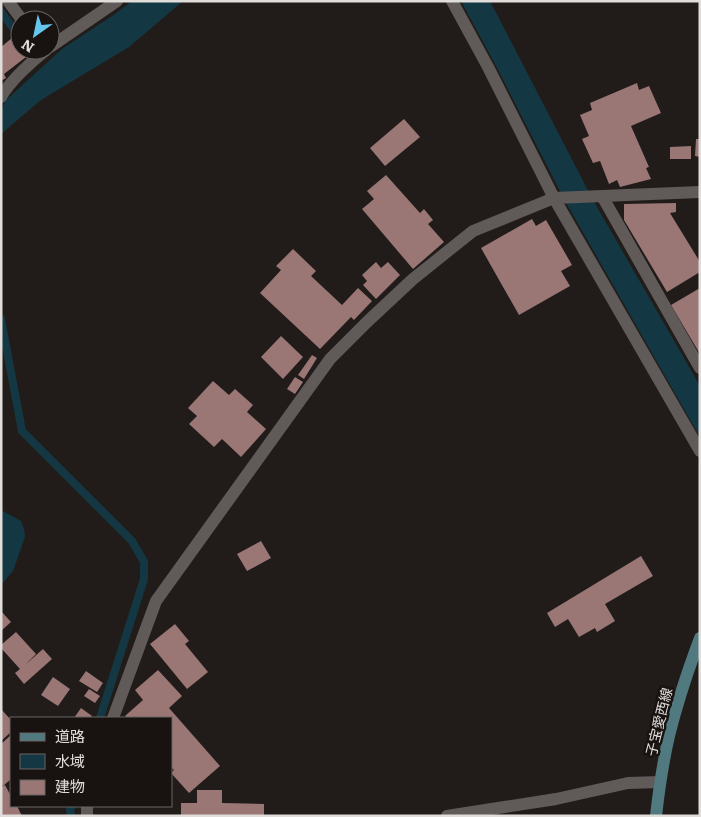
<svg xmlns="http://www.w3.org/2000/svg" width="701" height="817" font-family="Literata,'Noto Sans JP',serif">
  <rect width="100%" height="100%" fill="#211c1a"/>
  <path fill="#143843" d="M132,1h51l-54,46 -88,53 -40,34v-22l4,-11 57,-52 53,-35z
    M461,1h29l103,199 107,186v51l-135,-236 -70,-137z
    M1,510l20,11 3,8 1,8 -12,34 -12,14z"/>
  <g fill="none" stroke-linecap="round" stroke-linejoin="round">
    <path stroke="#143843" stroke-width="8" d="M1,12l19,25
      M29,50l1,1
      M1,319l21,112 110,110 12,21v17l-44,139
      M71,816l-1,-6 2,-4"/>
  </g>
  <path fill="#9a7675" d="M12,38l14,19 -22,17 2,4 -5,3v-34z
    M637,83l2,7 10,-4 12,27 -30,13 18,41 -3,1 5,11 -31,8 -3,-7 -8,4 -9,-23 -7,2 -11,-24 7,-3 -9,-21 12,-5 -2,-7z
    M404,119l16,18 -35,29 -15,-18z
    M696,139h4v18l-5,-1z
    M691,146v13h-21v-12z
    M386,175l34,38 4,-4 9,11 -5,4 16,18 -31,27 -51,-60 12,-10 -7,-8z
    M676,203v9l-6,1 30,49v10l-33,20 -43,-72v-16z
    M532,219l4,7 10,-6 26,45 -11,6 9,15 -51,29 -38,-67z
    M293,249l23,22 -5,5 31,29 16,-17 14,13 -18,19 -3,-3 -31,32 -60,-56 21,-23 -5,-4z
    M376,262l5,6 7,-6 12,13 -24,24 -13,-14 4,-4 -5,-6z
    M700,288v66l-29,-49z
    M281,336l22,21 -20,22 -22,-22z
    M312,355l5,3 -13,21 -6,-4z
    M295,377l8,5 -8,12 -8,-5z
    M213,381l16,14 6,-6 18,16 -6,7 19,17 -25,28 -19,-18 -8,8 -25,-23 8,-8 -9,-8z
    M261,541l10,17 -24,13 -10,-17z
    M641,556l12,20 -48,28 10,17 -18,11 -2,-4 -16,9 -11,-18 -13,8 -8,-14z
    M1,611l10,11 -10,9z
    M175,624l14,17 -4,3 23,28 -21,17 -37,-45z
    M16,632l20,22 -11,11 18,-16 9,10 -28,25 -9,-11 5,-4 -19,-21v-3z
    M158,670l24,26 -13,12 51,58 -31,27 -18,-20 3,-3 -3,-3v-49h-44l-2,-2 18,-16 -8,-10z
    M86,671l17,12 -6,9 -18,-11z
    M53,677l17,12 -12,17 -17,-11z
    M89,689l11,7 -5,7 -11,-7z
    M81,708l11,8 -2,2h-16z
    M1,709l10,11v12l-10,9z
    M11,735v46l-1,-1 -7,6 -2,-2v-40z
    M5,785l6,11v10h6l5,10h-21v-29z
    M197,790h25v13l42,1v12h-83v-13h16z"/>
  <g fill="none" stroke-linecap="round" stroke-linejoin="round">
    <path stroke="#605b58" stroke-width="12" d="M8,1l14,19
      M452,1l36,66 66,131 146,253
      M50,47l67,-46
      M1,97c9,-16 31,-36 45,-47
      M602,196l98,172
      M113,718l43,-117 174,-242 37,-37 46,-43 60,-48 81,-33 146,-6
      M87,806v10
      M447,816l109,-17 72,-16 32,-1"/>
    <path stroke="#517a80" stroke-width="12" d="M656,816c3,-27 7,-54 13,-80 8,-33 19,-66 31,-98"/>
  </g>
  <g text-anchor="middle" stroke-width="5" stroke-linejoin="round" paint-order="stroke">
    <g font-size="14" fill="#e0dddb" stroke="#181311">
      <text transform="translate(659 722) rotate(-76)" y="5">子宝愛西線</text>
    </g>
  </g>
  <rect width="701" height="817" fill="none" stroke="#e0dddb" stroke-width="5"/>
  <rect x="10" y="717" width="162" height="90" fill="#181311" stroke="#686462"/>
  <rect x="20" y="733" width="25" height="8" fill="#517a80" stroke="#686462"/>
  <text x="55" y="742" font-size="15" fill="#e0dddb">道路</text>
  <rect x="20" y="754" width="25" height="15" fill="#143843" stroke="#686462"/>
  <text x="55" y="767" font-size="15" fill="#e0dddb">水域</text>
  <rect x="20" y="780" width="25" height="15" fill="#9a7675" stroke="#686462"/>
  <text x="55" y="792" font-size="15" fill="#e0dddb">建物</text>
  <g transform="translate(35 35) rotate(213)"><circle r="24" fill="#181311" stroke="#686462"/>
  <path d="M0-4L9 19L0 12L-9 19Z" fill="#64c5ee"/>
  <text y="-8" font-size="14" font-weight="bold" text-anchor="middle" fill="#e0dddb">N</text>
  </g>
</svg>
